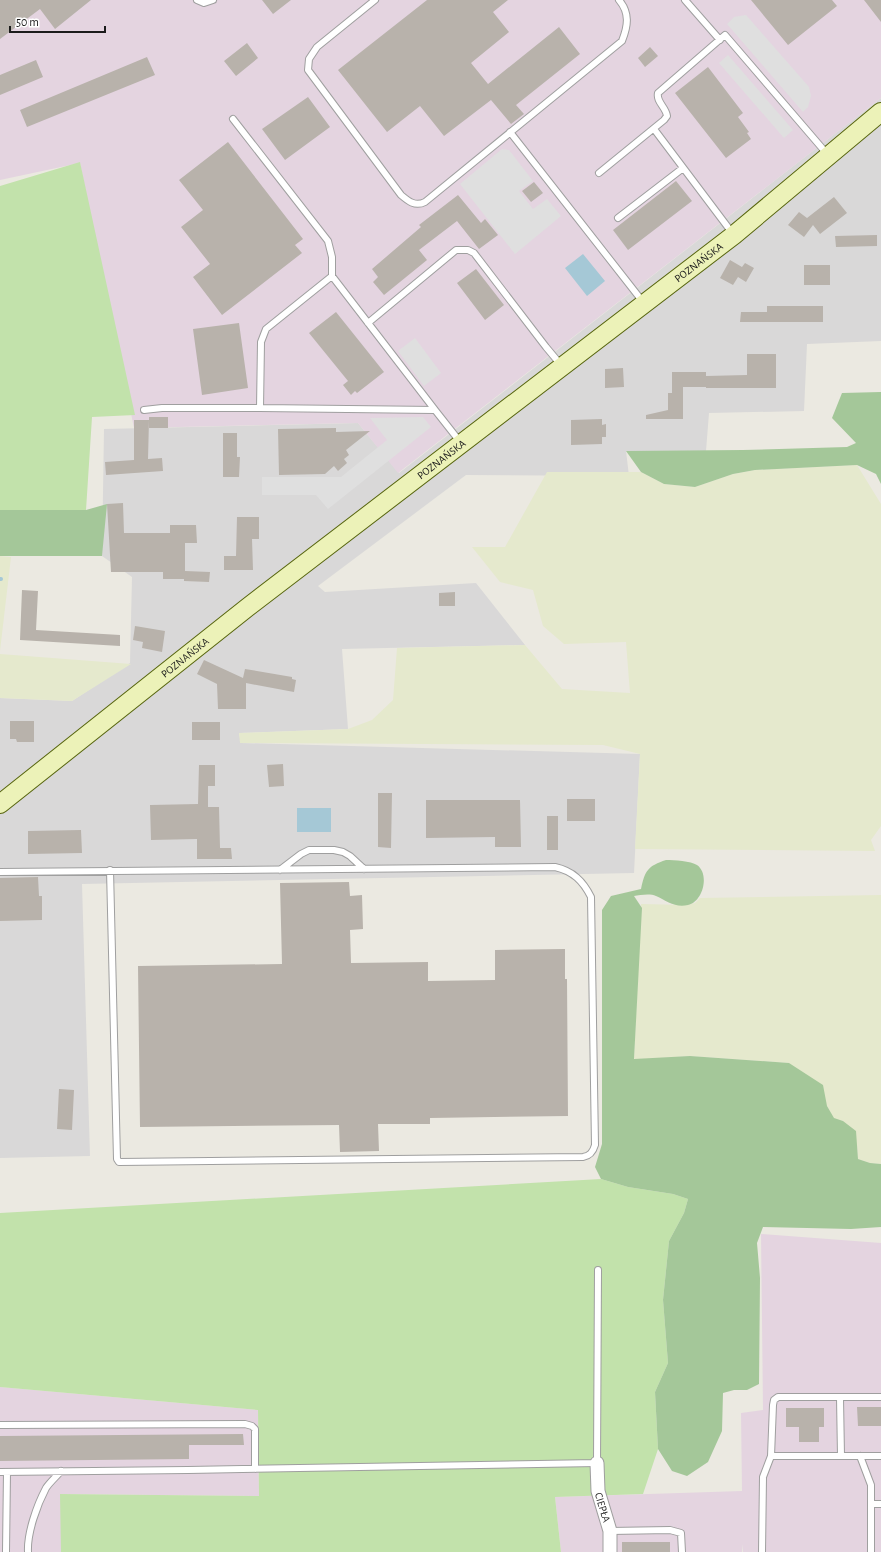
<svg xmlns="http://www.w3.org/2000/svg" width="881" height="1552" font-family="'Alegreya Sans',sans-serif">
  <rect width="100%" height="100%" fill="#ebe9e1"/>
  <path fill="#d9d8d8" d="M881,98v243l-74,3 -3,67 -95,2 -3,38h-80l3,25 -163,-1 -148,111 7,6 151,-9 49,62 -183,4 6,80 -109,4 2,10 399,11 -6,119 -552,11 8,272 -90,2v-460l72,3 58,-38 2,-86 -30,-21 2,-127 254,-6 41,50z"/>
  <path fill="#e4d4e0" d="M0,0h881v98l-483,375 -40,-50 -224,5 -54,-265 -80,17z
    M761,1234l120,9v309h-138l-1,-8v8h-181l-6,-55 187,-6 -1,-78 22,-3z
    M0,1387l258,23 1,86 -198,-2v58h-61z"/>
  <path fill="#e5e9cd" d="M857,465l24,39v322l-10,14 4,11 -240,-2 5,-95 -37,-9 -363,-2 -1,-10 109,-4 24,-9 21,-20 4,-52 128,-3 37,44 68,4 -4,-51 -62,2 -21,-18 -10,-36 -33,-8 -28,-35h33l42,-75h94l23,12 31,3 38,-13 22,-4z
    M0,556l11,1 -11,94z
    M0,654l131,10 -59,37 -72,-3z
    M881,895v269l-11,-1 -12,-4 -1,-14 -14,-24 -9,-2 -7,-13 -38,-43 -99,-7 -56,4 7,-156 46,1 8,-2 5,-5z"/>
  <path fill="#c2e2ab" d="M80,162l55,253 -43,2 -6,93h-86v-324z
    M601,1179l27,8 45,7 15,5 -4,14 -15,28 -6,59 5,63 -13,29 3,57 -15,45 -88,3 6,55h-500l-1,-58 199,2 -1,-86 -258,-23v-174z"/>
  <path fill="#a4c799" d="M881,392v92l-5,-10 -19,-9 -102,5 -22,4 -38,13 -31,-3 -23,-12 -15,-21 117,-1 104,-3 9,-4 -24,-25 10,-25z
    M107,504l-5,52h-102v-46h86z
    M666,860c8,0 25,1 31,5 13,9 6,37 -9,40 -13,3 -21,-4 -32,-9 -6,-3 -16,-1 -22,0l8,12 -8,151 56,-3 99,7 34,22 4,21 7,12 9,3 13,10 2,28 12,4 11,1v63l-30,2 -88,-2 -6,16 3,35 -1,106 -12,6h-13l-11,3 -1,38 -14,31 -21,14 -15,-5 -14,-22 -3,-57 13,-29 -5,-63 6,-59 15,-28 4,-14 -15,-5 -45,-7 -27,-8 -6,-12 7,-23v-234l9,-14 30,-7c4,-19 7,-23 25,-29z"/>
  <path fill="#dfdfdf" d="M746,15l63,72 2,9 -3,11 -5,5 -76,-88 7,-7z
    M728,55l65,75 -9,8 -65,-75z
    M502,149l7,1 24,31 -14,10 14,18 14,-10 14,17 -46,38 -55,-70z
    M415,338l26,35 -17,13 -26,-35z
    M423,417l8,10 -103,82 -12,-14h-54v-18h79l46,-37 -17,-22z"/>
  <path fill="#a5c8d6" d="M583,254l22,27 -18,15 -22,-28z
    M297,808h34v24h-34z"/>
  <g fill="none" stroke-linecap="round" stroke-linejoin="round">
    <path stroke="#a5c8d6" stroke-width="4" d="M0,579h1"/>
  </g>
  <path fill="#b8b2ab" d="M0,0h91l-36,29 -15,-20 -40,30z
    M262,0h29l-18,14z
    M427,0h81l-15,12 16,20 -38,31 17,21 71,-57 21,27 -64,51 8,9 -13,10 -20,-24 -47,36 -24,-30 -33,26 -49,-62z
    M751,0h81l5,6 -49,39z
    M864,0h17v22z
    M247,43l11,15 -22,18 -12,-15z
    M650,47l8,9 -13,11 -7,-9z
    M147,57l8,18 -128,52 -7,-17z
    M36,60l7,17 -43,18v-20z
    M708,67l35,46 -5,4 11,15 -2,1 4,6 -25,19 -51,-65z
    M308,97l22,30 -45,33 -23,-31z
    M228,142l75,97 -8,6 7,8 -80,62 -29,-38 17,-13 -29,-37 22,-17 -24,-30z
    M676,181l16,20 -64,49 -15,-20z
    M534,182l9,11 -12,9 -9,-11z
    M458,195l23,28 4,-4 13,16 -19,14 -22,-28 -38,29 8,10 -43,35 -11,-13 5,-5 -6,-8 49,-42 -2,-2z
    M834,197l13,16 -27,21 -7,-9 -9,12 -16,-12 11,-13 8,6z
    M877,235v11l-41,1 -1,-11z
    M730,260l12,7 3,-4 9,5 -8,14 -8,-5 -5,8 -13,-7z
    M804,265h26v20h-26z
    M476,269l28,36 -19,15 -28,-37z
    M767,306h56v16h-83l1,-10h26z
    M336,312l48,60 -27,21 -2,-2 -4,4 -8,-10 5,-4 -39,-48z
    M239,323l9,65 -46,7 -9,-66z
    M747,354h29v34h-70v-1h-23v32h-37v-4l22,-5v-17h4v-21h34v4l41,-1z
    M623,368l1,19 -19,1v-19z
    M149,417h19v11h-19z
    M602,419v6l4,-1v13h-4v7l-31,1v-25z
    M134,420h15l-1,39 14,-1 1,13 -57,4 -1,-13 29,-2z
    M336,428v4l34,-1 -24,19 3,5 -5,4 3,4 -9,8 -4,-5 -9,8 -46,1 -1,-46z
    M223,433h14v24h3l-1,20h-16z
    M123,503l1,30h46v-8h26l1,18h-12v28l25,1 -1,10 -25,-1v-2h-21v-7h-52l-4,-68z
    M237,517h22v22h-7l1,31h-29v-14h12z
    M22,590l16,1 -2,39 84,5v11l-100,-6z
    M455,592v14h-16v-13z
    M135,626l30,5 -3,21 -20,-4 1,-6 -10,-2z
    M204,660l39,18 2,-9 47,8v2l4,1 -2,12 -48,-9v26h-28l-1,-25 -20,-10z
    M10,721h24v21h-17l-1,-3h-6z
    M192,722h28v18h-28z
    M283,764l1,22 -15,1 -2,-22z
    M199,765h16v21h-7v21h11l1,41h11l1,11h-35v-20l-46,1 -1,-35 48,-1z
    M378,793h14l-1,55 -13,-1z
    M567,799h28v22h-28z
    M426,800h94l1,47h-26v-10l-69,1z
    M547,816h11v34h-11z
    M81,830l1,23 -54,1v-23z
    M38,877l1,19h3v24l-42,1v-43z
    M349,882l1,14 12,-1 1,34 -13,1 1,33 77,-1v19l67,-1v-30l70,-1v30h2l1,137 -138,2v6h-52l1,27 -39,1 -1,-27 -199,2 -2,-161 144,-2 -2,-81z
    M59,1089l15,1 -2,40 -15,-1z
    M857,1407h24v19h-23z
    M786,1408h38v19h-5v15h-20v-15h-13z
    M243,1434l1,11h-55v14l-189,2v-25z
    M622,1542h48v10h-48z"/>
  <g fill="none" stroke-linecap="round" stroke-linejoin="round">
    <g stroke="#9f9f9f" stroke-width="8">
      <path id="lane" d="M197,0l7,3 9,-3
        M375,0l-58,47 -8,12 -1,11 93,125c7,6 14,12 24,7l197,-161c6,-15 8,-28 -3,-41
        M685,0l35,40
        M233,119l95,122 4,16v19l103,134
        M654,129l79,105
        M510,132l133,170
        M599,173l65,-53 3,-4c-1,-9 -11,-14 -9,-23l67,-58 103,120
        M618,218l65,-50
        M368,323l88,-73h12l6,3 72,94 15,18
        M260,408l1,-66 5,-13 66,-53
        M144,410l18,-2h98l175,2 26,33
        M280,870l21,-16 8,-4h25l9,2 7,4 14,13
        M0,872c185,-1 370,-3 555,-5 18,4 28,14 36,30l4,248c-2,7 -5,11 -12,12l-464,5 -2,-3 -7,-289
        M840,1398l1,58
        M0,1425l245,-1 7,2 3,3v40
        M771,1456h110
        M860,1456l11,29v67
        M0,1472l188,-2 409,-7 1,-193
        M872,1504h9
        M610,1531l60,-1 11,3 1,19
        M6,1552l1,-80
        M28,1552c-1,-19 9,-47 18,-64 4,-6 10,-11 15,-17
        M762,1552l1,-75 8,-21 2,-51 1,-5 4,-3h103"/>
    </g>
    <g stroke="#9f9f9f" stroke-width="15">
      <g id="street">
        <path id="s1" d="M597,1463l1,28 12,40v21"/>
      </g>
    </g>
    <g stroke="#57650e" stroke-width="20">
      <g id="secondary">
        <path id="s2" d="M0,804l248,-197 486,-372 147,-123"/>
      </g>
    </g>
    <use href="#lane" stroke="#fff" stroke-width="6"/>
    <use href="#street" stroke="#fff" stroke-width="13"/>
    <use href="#secondary" stroke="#ecf2b8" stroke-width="18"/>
  </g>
  <g text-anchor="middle" stroke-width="3" stroke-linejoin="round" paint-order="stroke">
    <g font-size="11" fill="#1b1b1b" stroke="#fff">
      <text dy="4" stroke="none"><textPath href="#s2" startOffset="884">POZNAŃSKA</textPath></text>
      <text dy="4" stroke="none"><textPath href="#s2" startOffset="560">POZNAŃSKA</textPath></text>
      <text dy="4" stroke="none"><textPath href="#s2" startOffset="236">POZNAŃSKA</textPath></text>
      <text dy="4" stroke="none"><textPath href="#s1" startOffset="45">CIEPŁA</textPath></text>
    </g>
  </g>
  <path d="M10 26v6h95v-6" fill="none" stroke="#1b1b1b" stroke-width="2"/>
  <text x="16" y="26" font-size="12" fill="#1b1b1b" stroke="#ffffff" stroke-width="3" paint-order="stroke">50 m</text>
</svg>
